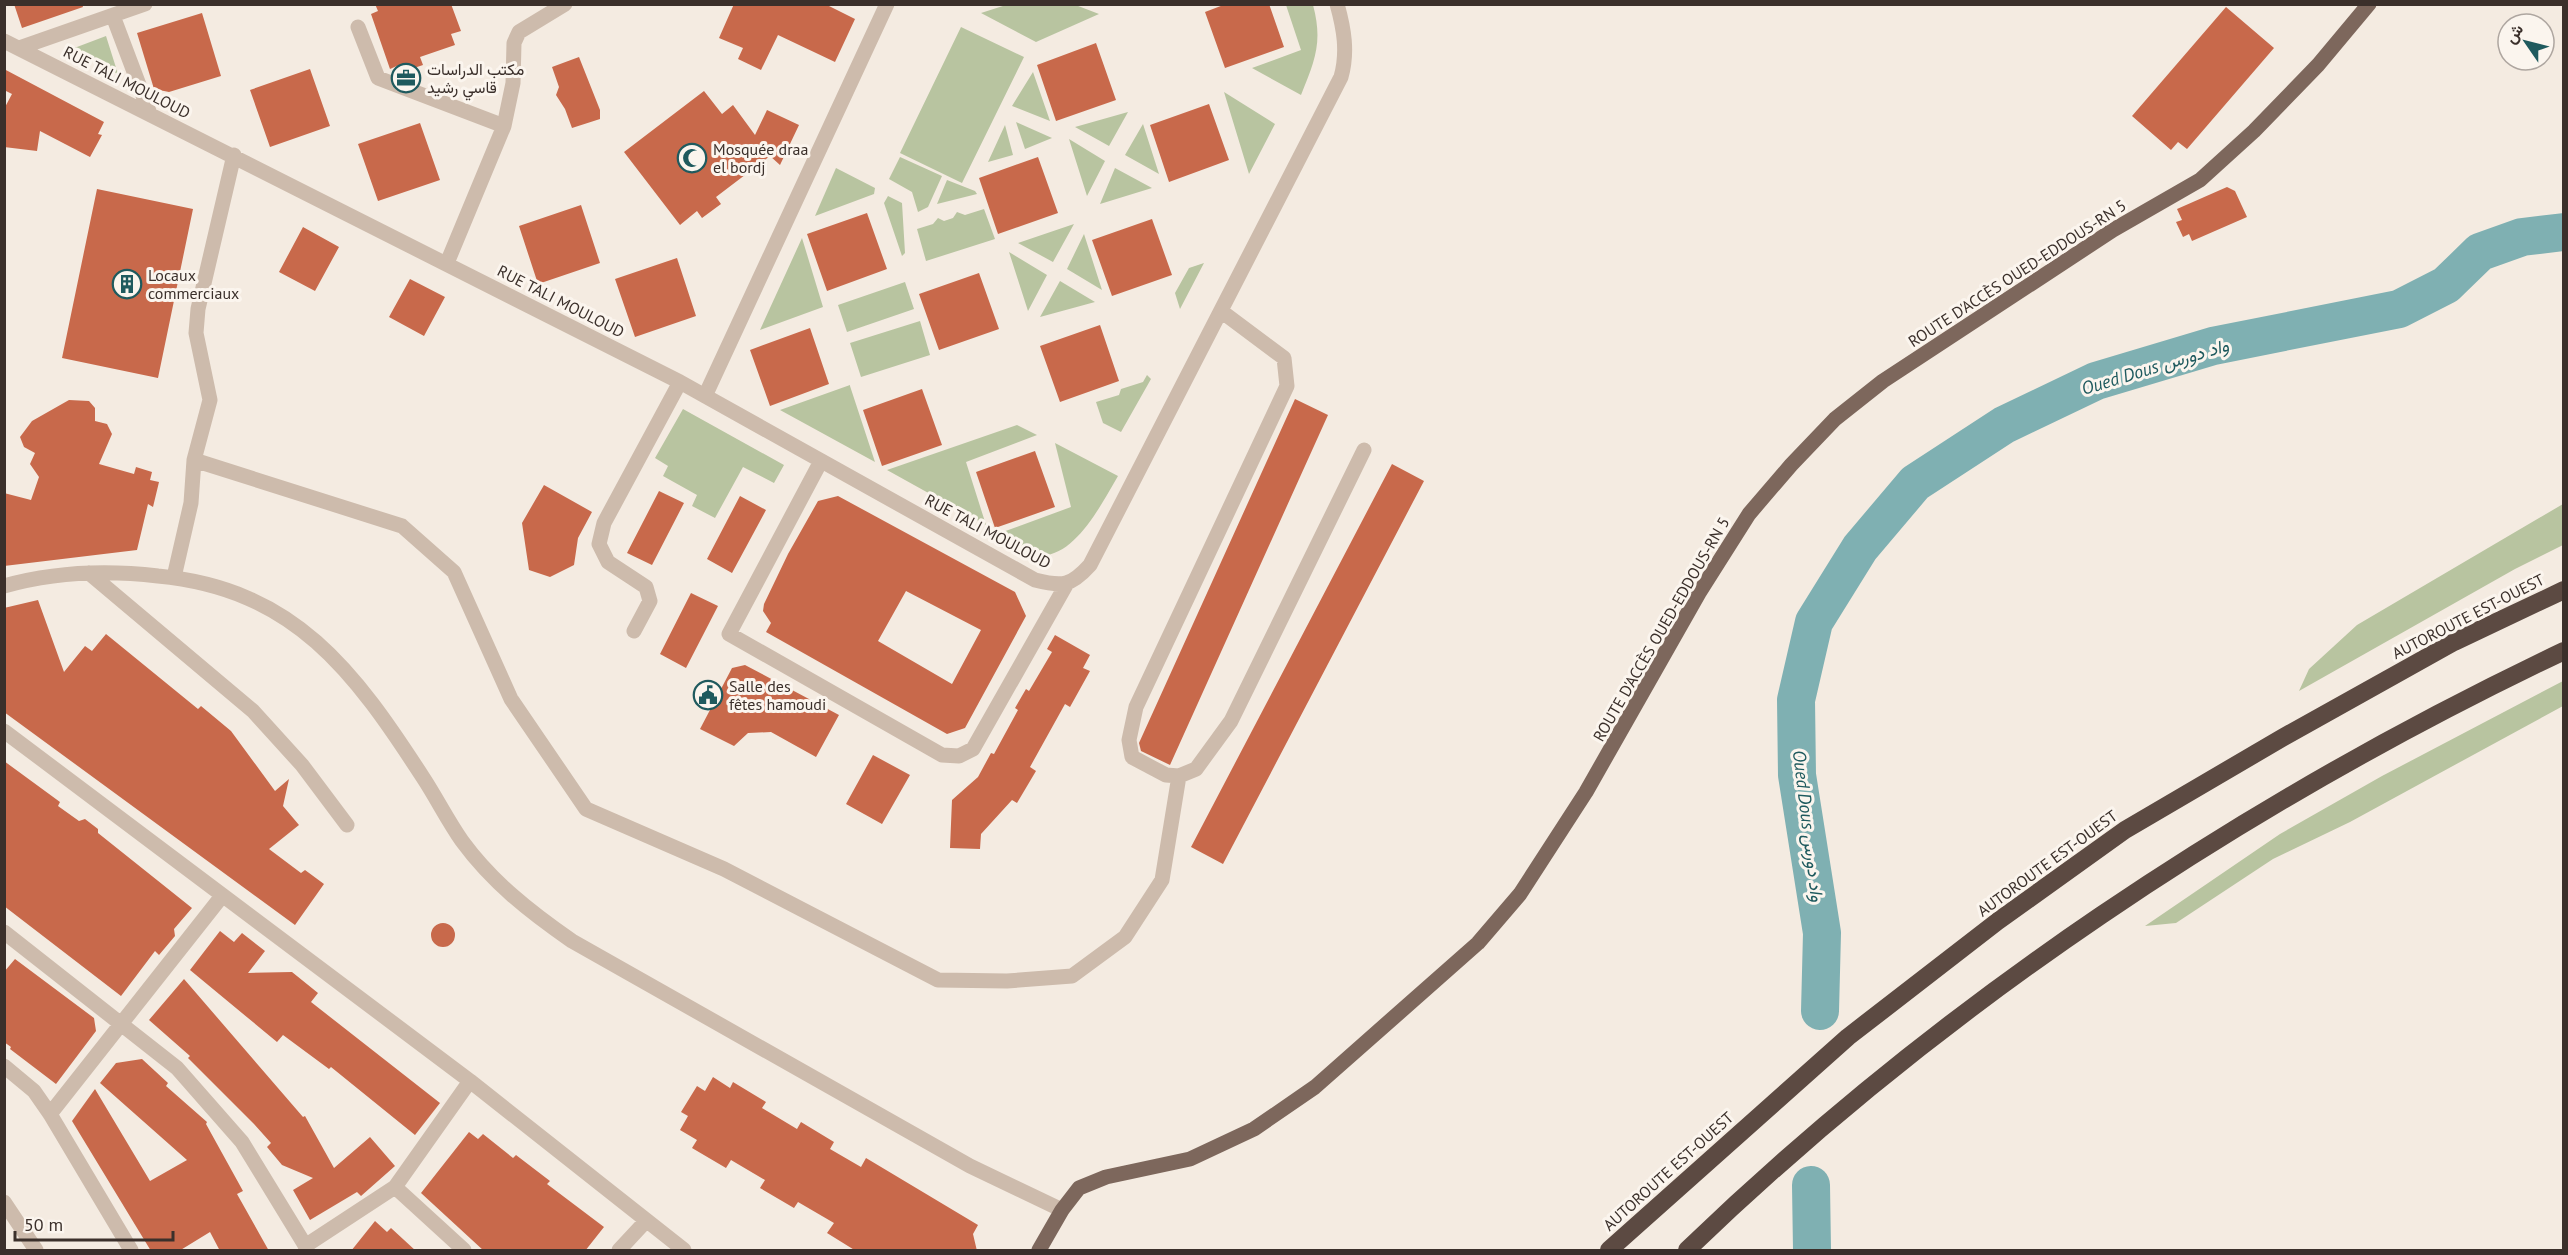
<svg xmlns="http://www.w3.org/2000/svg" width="2568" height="1255" font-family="'PT Sans',Vazirmatn,sans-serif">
  <rect width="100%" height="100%" fill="#f4ebe1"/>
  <path fill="#b8c4a0" d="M1073,4l26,10 -63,28 -55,-29 25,-8z
    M1286,5h27c10,37 2,55 -12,90l-49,-27 49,-18z
    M961,27l63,30 -62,126 -62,-30z
    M106,36l12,38 -49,-24z
    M1033,72l17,49 -38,-15z
    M1224,92l51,32 -26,50z
    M1128,112l-19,34 -34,-19z
    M1016,122l36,16 -27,11z
    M1143,124l16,50 -34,-19z
    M1005,125l8,30 -25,7z
    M1069,139l36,22 -18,35z
    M900,157l42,19 -14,31 -10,5 -6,-20 -23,-13z
    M836,168l39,20 -1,6 -59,22z
    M1115,168l37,20 -52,16z
    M947,180l28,11 2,3 -40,10z
    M888,196l14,7 3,50 -3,3 -18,-53z
    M984,209l11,30 -69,22 -9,-32 16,-5 5,-6 6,3 9,-3 4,-6 8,3z
    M1074,224l-21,38 -35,-19z
    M1084,234l18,56 -35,-21z
    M802,238l21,69 -63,23z
    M1009,252l38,23 -19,36z
    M1204,263l-24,46 -5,-16 14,-25z
    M1060,281l35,21 -55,15z
    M905,282l9,27 -67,23 -9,-27z
    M920,321l10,34 -69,22 -11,-34z
    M1147,375l4,4 -30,53 -18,-9 -7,-21 23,-7 2,-6 22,-7z
    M850,385v1l25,76 -95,-52z
    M683,409l101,56 -10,18 -31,-16 -28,51 -23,-12 5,-11 -34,-19 5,-10 -13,-8z
    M1017,425l20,10 -71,27 20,63 -99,-55z
    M1055,443l63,33c-16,27 -48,92 -87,77 -11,-4 -21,-13 -31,-20l71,-26z
    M2563,504v41l-48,24 -216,122 10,-22 48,-44z
    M2563,681v25l-213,116 -77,37 -97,64 -31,3 135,-92 102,-58z"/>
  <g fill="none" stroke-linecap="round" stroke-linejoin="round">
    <path stroke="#7fb0b2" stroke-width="38" d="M1820,1011l2,-78 -25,-158 -1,-75 18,-78 46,-74 55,-65 89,-58 92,-44 117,-35 186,-37 47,-24 34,-33 42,-15 42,-5
      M1811,1185l1,65"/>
  </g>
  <path fill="#c8694b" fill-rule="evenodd" d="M14,4h68l1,3 -61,21z
    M375,4h76l10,27 -10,3 4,11 -35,12 3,8 -21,7 -3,-7 -9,4 -19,-55 7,-3z
    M734,4h91l30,15 -20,43 -57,-27 -17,35 -23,-11 5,-11 -24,-10z
    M1226,4h43l15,43 -59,21 -20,-56z
    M2226,7l48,41 -87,101 -9,-7 -7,8 -39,-34z
    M202,13l19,63 -52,16 -15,-3 -17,-56z
    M1096,43l20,57 -60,21 -19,-56z
    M579,57l21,53v9l-28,9 -7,-19 -9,-14 3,-8 -7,-20z
    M4,69l100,53 -6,12 4,1 -12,22 -50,-26 -3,20 -33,-4v-38l8,-15 -8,-4z
    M310,69l20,57 -60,21 -20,-57z
    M704,91l18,23 11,-9 22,30 12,-25 32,15 -19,40 -10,-9 -54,41 5,7 -19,14 -5,-7 -17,14 -56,-73z
    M1209,104l20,56 -60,22 -19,-57z
    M420,123l20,57 -62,21 -20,-57z
    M1038,157l20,56 -60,21 -19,-56z
    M2227,187l8,4 12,26 -55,24 -3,-7 -6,3 -7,-15 6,-2 -5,-11z
    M97,189l96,20 -35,169 -96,-20z
    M581,205l19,58 -62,21 -19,-58z
    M867,213l20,56 -60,22 -20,-57z
    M1152,219l20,56 -60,21 -20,-56z
    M303,227l36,20 -24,44 -36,-19z
    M677,258l19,58 -61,21 -20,-58z
    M979,273l20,56 -60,21 -20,-56z
    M410,279l35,18 -21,39 -35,-19z
    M1100,325l19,56 -59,21 -20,-56z
    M810,328l19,56 -59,22 -20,-56z
    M922,389l20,56 -60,21 -19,-56z
    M1295,399l33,16 -158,350 -29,-14 -2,-8z
    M69,400l20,1 6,7v13l12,3 5,10 -13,30 35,10 2,-7 16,5 -2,8 9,2 -6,25 -5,-3 -11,46 -133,16v-73l27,7 8,-23 -9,-13 5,-11 -11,-6 -4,-10 12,-16z
    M1035,451l20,56 -60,21 -19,-56z
    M1392,464l32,17 -201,383 -32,-17z
    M544,485l48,27 -14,26 -4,27 -24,12 -21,-7 -7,-47z
    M659,491l25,12 -32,62 -25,-12z
    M740,496l26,14 -34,63 -25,-14z
    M838,496l177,96 11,24 -61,112 -18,6 -181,-102 5,-9 -8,-12 1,-7 24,-50 30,-53zM906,591l75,39 -29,54 -74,-43z
    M691,593l27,13 -32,62 -26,-14z
    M38,600l26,72 21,-26 7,5 14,-17 92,75 3,-3 30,25 44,60 14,-12 -6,27 16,19 -30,24 32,24 4,-3 19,14 -29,41 -291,-213v-104z
    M1055,635l35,20 -7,13 7,3 -20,36 -5,-3 -35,63 6,4 -19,32 -5,-3 -31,34 -1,15 -30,-1 2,-48 26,-23 13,-24 3,1 24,-44 -3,-2 11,-19 3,2 23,-39 -5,-3z
    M745,665l94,50 -23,42 -45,-25 -23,1 -14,13 -34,-17 32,-61z
    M873,755l37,20 -28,49 -36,-20z
    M4,761l56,41 -2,4 21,15 6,-2 13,10v4l94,75 -18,21 1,7 -16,19 -4,-4 -34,45 -117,-90z
    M431 935a12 12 0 1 1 24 0a12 12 0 1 1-24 0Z
    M220,931l14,11 8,-9 23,18 -17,22 44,-1 26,21 -7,9 129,101 -25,32 -84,-68 -2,2 -46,-34 -6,7 -87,-72z
    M15,959l79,59 2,13 -40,53 -46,-35 1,-2 -7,-5v-70z
    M184,979l119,138 2,-1 29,52 36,-31 25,29 -34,30 -4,-4 -47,28 -17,-30 20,-12 -31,-13 -15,-18 4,-4 -17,-19 -66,-66 2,-2 -41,-36z
    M142,1059l26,24 -2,3 41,36 -1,2 37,67 -6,3 32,57h-49l-10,-19 -31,19h-28l-79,-130 23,-32 55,92 37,-21 -87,-77 16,-20z
    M713,1077l17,11 3,-6 33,20 -4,6 35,21 4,-7 33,20 -4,7 31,18 5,-9 112,67 -5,9 4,17h-121l-29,-18 7,-10 -36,-21 -4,6 -34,-20 5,-8 -34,-20 -5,8 -34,-20 5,-8 -17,-10 8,-14 -7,-4 16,-26 8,5z
    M469,1132l9,7 5,-5 30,24 3,-3 34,26 -3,3 57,43 -19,24h-101l-63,-58z
    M375,1221l12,11 4,-4 25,23h-65z"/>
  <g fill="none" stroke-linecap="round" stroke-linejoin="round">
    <path stroke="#cdbbac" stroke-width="15" d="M113,16l37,98
      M358,27l20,51 126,48
      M4,41l676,341 355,198c28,7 36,6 55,-15l251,-488c7,-25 3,-48 -4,-73
      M19,48l126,-44
      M447,263l57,-137 9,-43 1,-40 5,-11 46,-28
      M1221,311l63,47 3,28 -151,321 -7,33 3,17 34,18 13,1 17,-7 35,-48 133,-271
      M705,396l182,-392
      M194,460l208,66 52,46 57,127 75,110 138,60 214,111 69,1 65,-5 53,-39 37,-57 17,-104
      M821,461l-92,173 213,121 17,1 14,-7 93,-164
      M89,573l164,138 49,54 45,60
      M174,577l17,-74 3,-43 16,-60 -14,-67 2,-24 36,-154
      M4,586c50,-14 103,-16 154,-10 137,13 196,95 266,203 13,20 24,42 38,62 30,41 68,71 110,100l398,225 92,44
      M634,631l16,-30 -4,-14 -38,-25 -9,-18 5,-21 76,-141
      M4,731l466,350 214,169
      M4,932l173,136 65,74 66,108
      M4,1066l30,25 16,23 81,136
      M50,1114l172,-218
      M395,1187l69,63
      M4,1202l32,48
      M305,1246l90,-59 75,-106
      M619,1250l27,-29"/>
    <path stroke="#7d675c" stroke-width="15" d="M1039,1250l23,-40 17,-22 27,-11 84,-18 64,-30 61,-42 163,-144 42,-49 66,-102 113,-199 50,-79 42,-49 44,-46 48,-38 230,-151 87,-50 54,-49 64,-66 51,-61"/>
    <path stroke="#5c4a42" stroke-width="18" d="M1609,1250l239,-213 150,-116 127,-91 157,-92 172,-96 110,-52
      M1687,1250c255,-246 557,-447 877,-599"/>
  </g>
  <defs>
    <g id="office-ring" transform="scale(1.5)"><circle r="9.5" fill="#fbf5ee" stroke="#1f5a5e" stroke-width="1.5"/><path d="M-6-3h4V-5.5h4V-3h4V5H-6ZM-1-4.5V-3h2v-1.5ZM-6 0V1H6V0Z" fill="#1f5a5e"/></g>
    <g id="mosque-ring" transform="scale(1.5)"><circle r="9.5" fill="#fbf5ee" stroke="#1f5a5e" stroke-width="1.5"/><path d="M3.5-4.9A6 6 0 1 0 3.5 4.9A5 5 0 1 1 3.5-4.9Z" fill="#1f5a5e"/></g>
    <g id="building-ring" transform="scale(1.5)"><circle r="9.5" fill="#fbf5ee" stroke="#1f5a5e" stroke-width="1.5"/><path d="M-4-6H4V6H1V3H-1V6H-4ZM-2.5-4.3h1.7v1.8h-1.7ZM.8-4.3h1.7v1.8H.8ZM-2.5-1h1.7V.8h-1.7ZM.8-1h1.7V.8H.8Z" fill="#1f5a5e"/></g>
    <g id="civic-ring" transform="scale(1.5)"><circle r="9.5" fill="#fbf5ee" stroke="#1f5a5e" stroke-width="1.5"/><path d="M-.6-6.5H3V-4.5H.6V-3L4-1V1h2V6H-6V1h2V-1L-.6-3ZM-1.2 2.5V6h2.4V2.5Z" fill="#1f5a5e"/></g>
  </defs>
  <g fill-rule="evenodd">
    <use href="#office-ring" x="406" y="78"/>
    <use href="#mosque-ring" x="692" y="158"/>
    <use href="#building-ring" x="127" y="284"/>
    <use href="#civic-ring" x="708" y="695"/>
  </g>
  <g text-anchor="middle" stroke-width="6" stroke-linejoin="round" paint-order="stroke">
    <g font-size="16" fill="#3b302b" stroke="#fbf5ee" text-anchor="start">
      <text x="427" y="75">مكتب الدراسات<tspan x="427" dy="18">قاسي رشيد</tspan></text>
      <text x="713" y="155">Mosquée draa<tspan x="713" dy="18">el bordj</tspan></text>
      <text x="148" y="281">Locaux<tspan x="148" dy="18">commerciaux</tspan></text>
      <text x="729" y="692">Salle des<tspan x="729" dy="18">fêtes hamoudi</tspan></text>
    </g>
    <g font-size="16" fill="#3b302b" stroke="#fbf5ee">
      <text transform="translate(127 82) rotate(27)" y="6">RUE TALI MOULOUD</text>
      <text transform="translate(2017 273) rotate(-33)" y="6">ROUTE D'ACCÈS OUED-EDDOUS-RN 5</text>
      <text transform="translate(561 301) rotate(27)" y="6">RUE TALI MOULOUD</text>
      <text transform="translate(988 531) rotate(28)" y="6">RUE TALI MOULOUD</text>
      <text transform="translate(2468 616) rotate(-27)" y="6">AUTOROUTE EST-OUEST</text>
      <text transform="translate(1661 629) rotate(-60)" y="6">ROUTE D'ACCÈS OUED-EDDOUS-RN 5</text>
      <text transform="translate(2047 863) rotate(-36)" y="6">AUTOROUTE EST-OUEST</text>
      <text transform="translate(1668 1171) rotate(-42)" y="6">AUTOROUTE EST-OUEST</text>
    </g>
    <g font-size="18" font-style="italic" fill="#1f5a5e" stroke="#fbf5ee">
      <text transform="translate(2155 367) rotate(-17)" y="6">Oued Dous واد دورس</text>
      <text transform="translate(1808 826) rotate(83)" y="6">Oued Dous واد دورس</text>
    </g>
  </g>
  <rect width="2568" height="1255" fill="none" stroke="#3b302b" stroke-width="12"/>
  <g transform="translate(2526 42) rotate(305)"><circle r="28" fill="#fbf5ee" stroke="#aea6a0" stroke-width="1.5"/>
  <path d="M0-4.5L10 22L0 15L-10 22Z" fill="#1f5a5e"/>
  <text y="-9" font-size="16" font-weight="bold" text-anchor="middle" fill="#3b302b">ش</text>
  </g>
  <path d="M15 1231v9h158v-9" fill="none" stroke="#3b302b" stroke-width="3"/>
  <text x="24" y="1231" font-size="18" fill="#3b302b" stroke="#fbf5ee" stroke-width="4.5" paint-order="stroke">50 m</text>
</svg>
